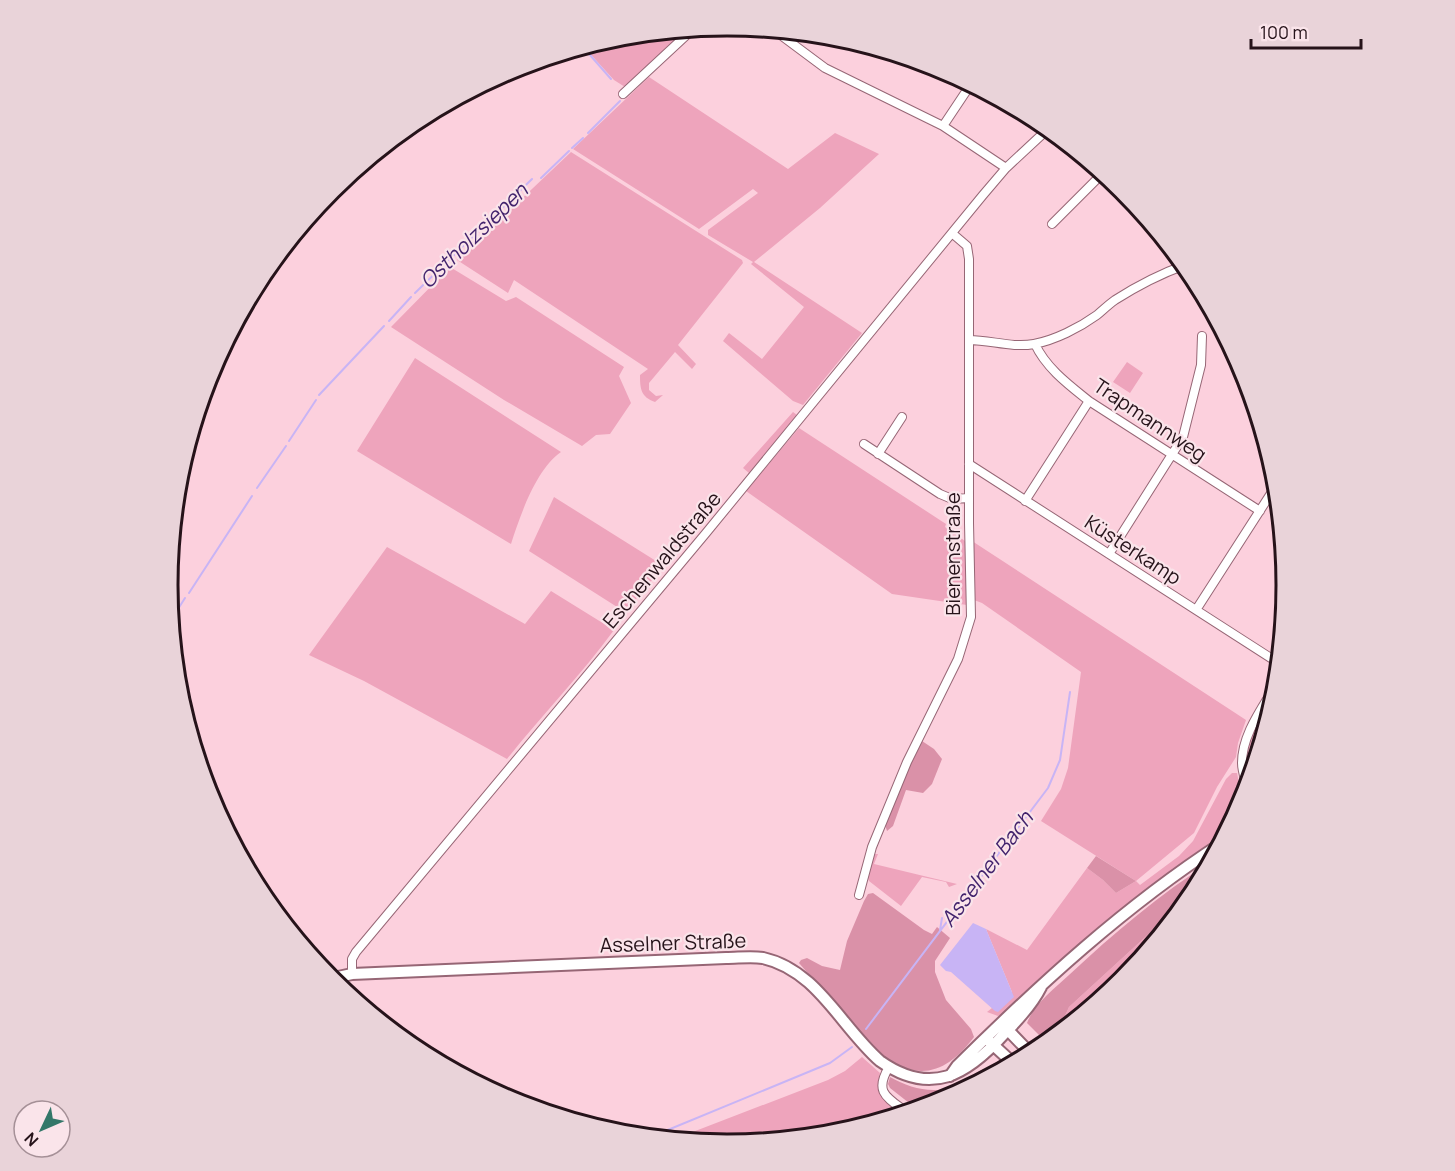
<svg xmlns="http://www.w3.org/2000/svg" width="1455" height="1171" font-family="Manrope,sans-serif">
  <rect width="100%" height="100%" fill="#fcd0dd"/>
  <path fill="#eea4bc" d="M685,30l-60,57 -11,-7 -30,-33 35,-11z
    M649,77l139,92 47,-36 44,21 -59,54 -66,54 108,71 -59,72 -10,-4 -70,-60 6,-8 33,26 42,-52 -53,-43 2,-2 -45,-27v-5l50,-37 -5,-4 -54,40 -126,-80z
    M571,152l171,108 1,3 -65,82 18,19 -4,5 -17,-17 -26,31v7l7,6 7,-1 -8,7c-14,-5 -15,-13 -15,-27l8,-6 -134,-89 -6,13 -51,-33z
    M450,267l56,34 10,-4 108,70 -5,9 12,27 -21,31 -14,1 -14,11 -78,-46 -113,-73z
    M415,358l146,94c-25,17 -41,64 -50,92l-154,-93z
    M1127,362l16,11 -13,20 -17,-11z
    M793,412l4,3 -48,58 -6,-5z
    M799,428l147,96 -1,3 20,14 2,64 -75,-11 -146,-103z
    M554,497l110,69 -39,46 -96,-61z
    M972,541l274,179 -8,23 -2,14 -19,30 -23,46 -58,48 4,4 39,-29 14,-15 33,-62 6,-6h5l6,30 -15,28 -35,24 -52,40 -136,118 -7,3 -11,-4 25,-20 -26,-63 41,21 60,-82 16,12 13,13 20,-12 -95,-60 20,-32 7,-21 13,-96 -99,-69 -8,-3z
    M387,547l138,77 26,-33 63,39c-33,45 -72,85 -107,129l-143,-78 -55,-26z
    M1265,712l5,4 -20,66c-8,-25 0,-50 15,-70z
    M875,854h3l-4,10 83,20 -8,3 -3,-5 -24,-5 -21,29 -32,-25c-3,-7 1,-22 6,-27z
    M1197,890l-74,92 -50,41 -9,-5 5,-11 109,-100 7,-9z
    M862,1057l18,16 -2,10 1,9 25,22 -68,21 -108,10 -56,-5 156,-60 17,-9z"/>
  <path fill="#da91a8" d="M922,741l12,8 8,10 -10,25 -9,9 -17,-3 -13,36 -6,5 -2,-6 16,-42z
    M1096,856l40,25 -20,12 -13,-13 -16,-12z
    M1212,861l-15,29 -12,8 -7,9 -109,100 -5,11 9,5 -25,21 -21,-21c7,-19 27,-34 42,-48 45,-42 91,-81 143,-114z
    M873,893l51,37 8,4 5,-7 13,11 -15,23v11l11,28 25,29 3,8c-24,32 -52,47 -89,20 -8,-6 -14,-18 -24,-22l-62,-72 2,-3 6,-2 15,8 18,4 7,-29 17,-40 4,-7z
    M984,1069l10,1 -3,7 -10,3 -40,23 -23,7 -28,-22 -2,-4 2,-7c23,13 49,19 74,5 7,-4 13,-10 20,-13z"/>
  <path fill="#c8b4f5" d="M973,923l13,6 28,68 -16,15 -3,-1 -44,-39 -5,-1 -6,-6z"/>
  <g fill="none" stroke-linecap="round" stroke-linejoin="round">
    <path stroke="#c8b4f5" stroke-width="2" d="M583,47l28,32
      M588,133l32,-32
      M572,148l11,-10
      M541,178l28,-27
      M415,293l117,-114
      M389,321l22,-24
      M319,395l65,-69
      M289,441l27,-41
      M257,488l29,-42
      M189,593l63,-97
      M171,620l14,-22
      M940,930l2,-12
      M866,1029l182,-241 12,-28 10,-68
      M630,1136l8,-2
      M654,1138l4,-4 172,-71 22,-16"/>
    <g stroke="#966675" stroke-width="10">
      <path id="street" d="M774,30l51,38 118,58 63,42
        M623,94l70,-65
        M943,126l28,-42
        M1052,224l49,-49 3,-1
        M969,340c22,0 43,8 65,4 21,-4 45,-16 63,-29 6,-5 11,-10 18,-15 22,-14 45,-26 70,-35
        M1035,344c11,24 34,41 54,57l171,110
        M864,444l76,50 12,5 17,-1
        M878,454l24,-37
        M969,464l311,200
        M1025,501l64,-100
        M1109,554l74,-117 18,-72 1,-29
        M1196,610l81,-126
        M1248,791c-2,-10 -6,-19 -6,-28 0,-30 22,-57 36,-82
        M859,895l13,-48 35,-85 51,-103 13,-42 -2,-94v-264l-2,-13 -14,-12
        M352,974v-15l4,-7 350,-419 277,-338 23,-27 43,-40
        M889,1067c-16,26 -1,31 19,46"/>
    </g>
    <g stroke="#966675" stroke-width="14">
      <path id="secondary" d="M331,981l7,-4 14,-3 374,-16c12,0 25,-2 37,0 54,12 78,69 117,103 51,36 87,14 124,-27 14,-14 28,-29 37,-47
        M1005,1027l27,28
        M990,1042l24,22
        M950,1076l7,-10c82,-81 168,-160 265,-223"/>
    </g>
    <use href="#street" stroke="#fff" stroke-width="8"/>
    <use href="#secondary" stroke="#fff" stroke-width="10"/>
  </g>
  <g text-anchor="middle" stroke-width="4.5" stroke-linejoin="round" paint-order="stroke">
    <g font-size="20" fill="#26131a" stroke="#fae4ea">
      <text transform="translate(1150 420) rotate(34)" y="7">Trapmannweg</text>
      <text transform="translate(1133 550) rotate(33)" y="7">Küsterkamp</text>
      <text transform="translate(953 554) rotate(-90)" y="7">Bienenstraße</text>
      <text transform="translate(662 560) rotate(-50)" y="7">Eschenwaldstraße</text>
      <text transform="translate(673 943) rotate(-2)" y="7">Asselner Straße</text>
    </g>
    <g font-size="21" font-style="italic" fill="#42236d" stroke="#fae4ea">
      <text transform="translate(474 236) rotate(-44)" y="7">Ostholzsiepen</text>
      <text transform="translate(987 869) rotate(-53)" y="7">Asselner Bach</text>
    </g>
  </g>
  <path d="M0 0H1455V1171H0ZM178 585a549 549 0 1 1 1098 0a549 549 0 1 1-1098 0Z" fill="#e9d3d9" fill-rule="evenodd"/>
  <path fill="none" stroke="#26131a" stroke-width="3" d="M178 585a549 549 0 1 1 1098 0a549 549 0 1 1-1098 0Z"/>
  <g transform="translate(42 1129) rotate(226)"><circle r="28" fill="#fae4ea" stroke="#a59097" stroke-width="1.5"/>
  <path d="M0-4.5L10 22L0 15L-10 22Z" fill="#337769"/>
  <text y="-9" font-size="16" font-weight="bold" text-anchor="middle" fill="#26131a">N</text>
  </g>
  <path d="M1251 39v9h110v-9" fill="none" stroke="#26131a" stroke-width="3"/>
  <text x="1260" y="39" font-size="18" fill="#26131a" stroke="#fae4ea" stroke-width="4.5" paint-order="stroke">100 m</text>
</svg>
